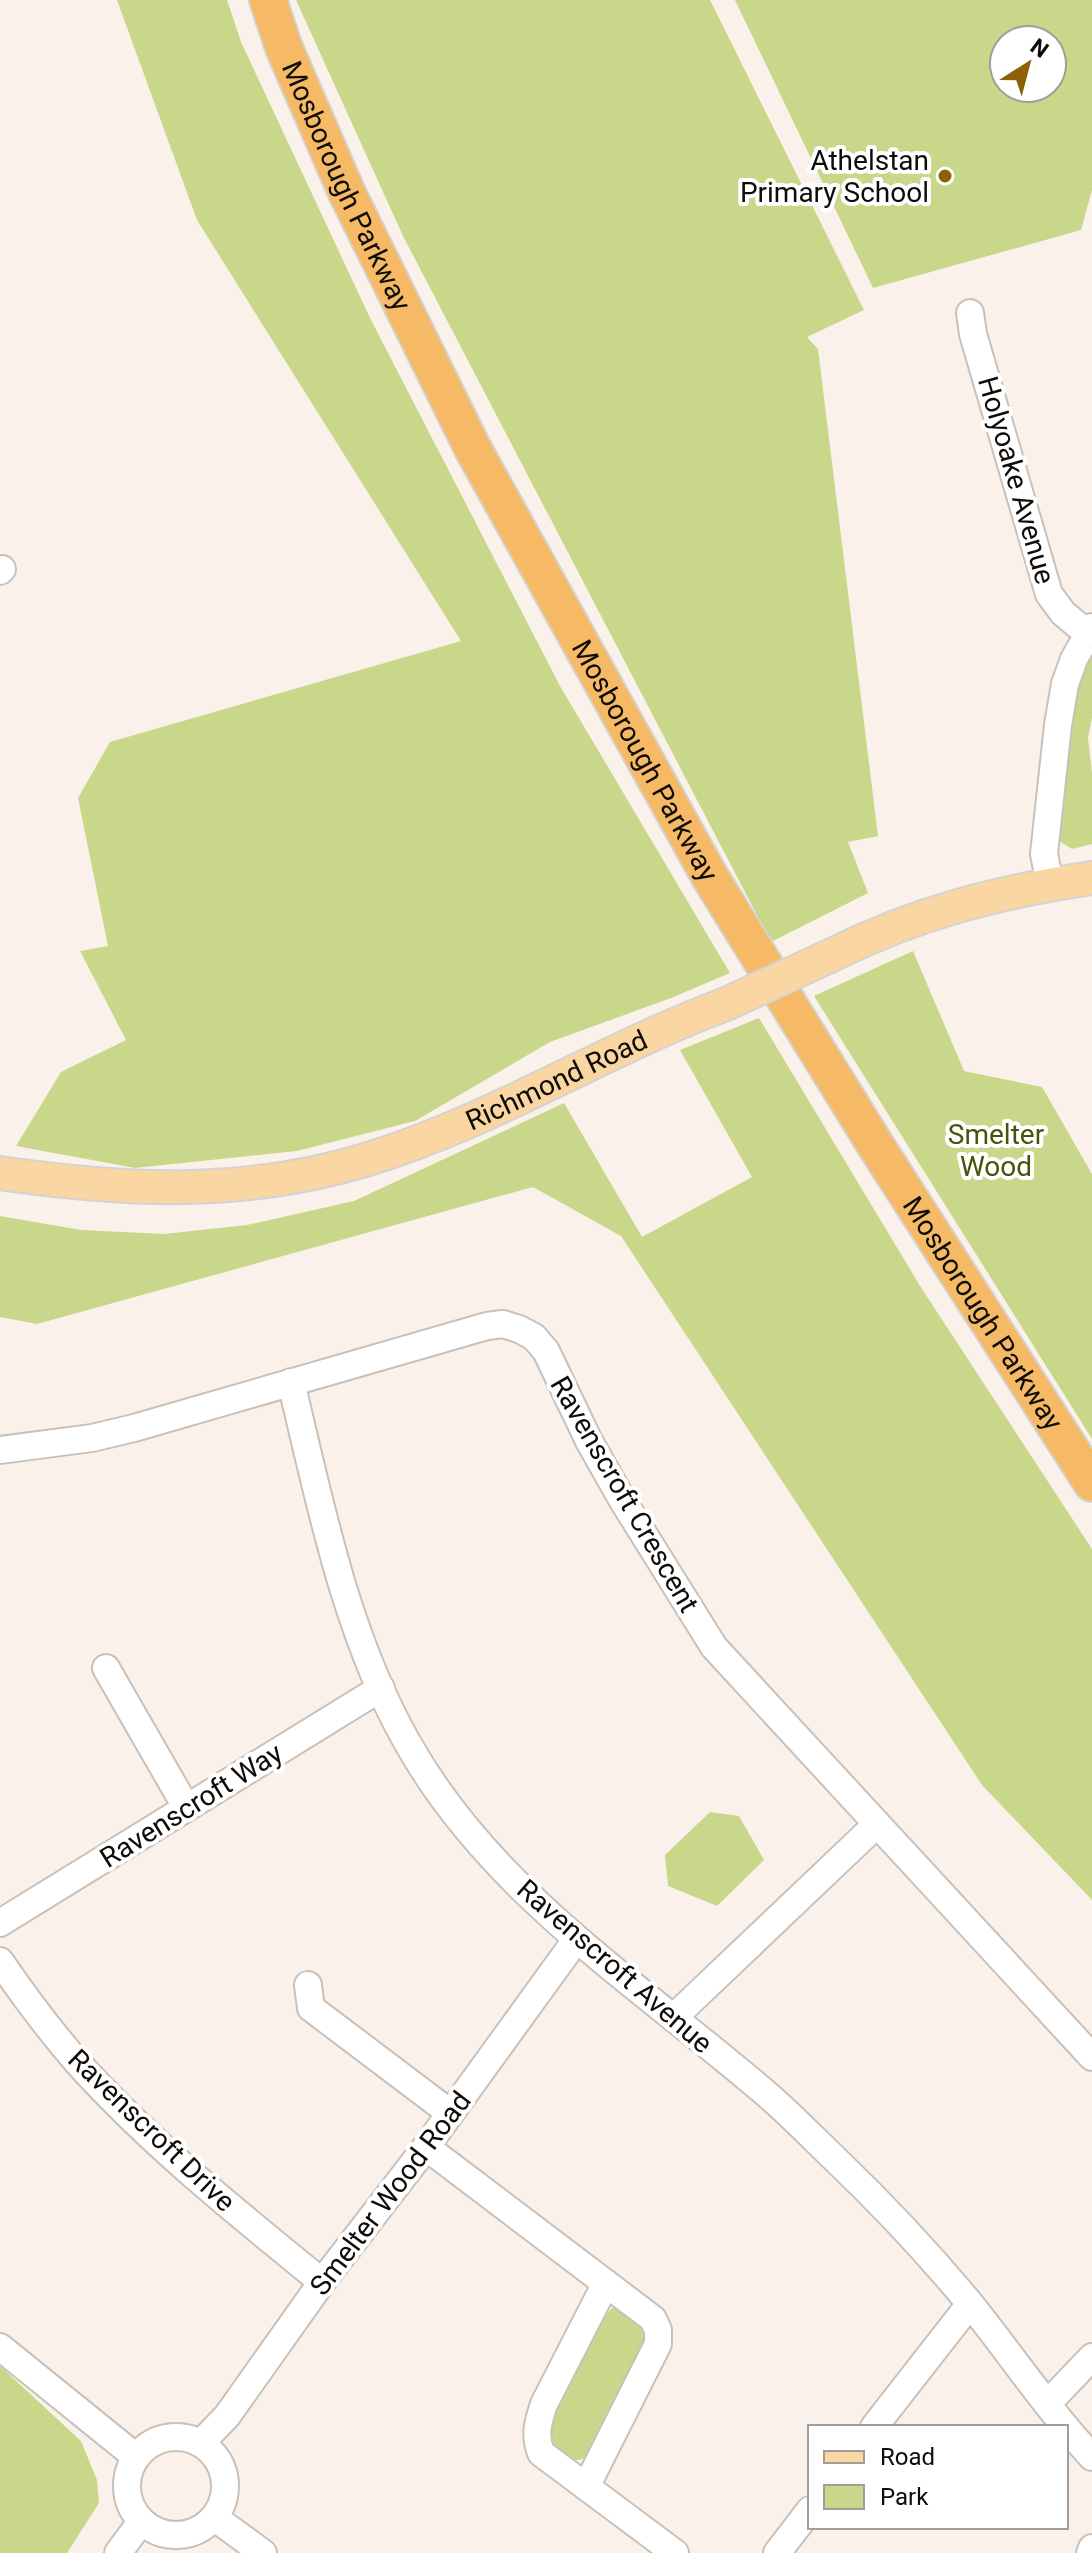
<svg xmlns="http://www.w3.org/2000/svg" width="1092" height="2553" font-family="Roboto,sans-serif">
  <rect width="100%" height="100%" fill="#faf2ea"/>
  <path fill="#c8d78a" fill-rule="evenodd" d="M117,0h110l14,42 130,278 189,366 170,287 -59,25 -121,44 -135,79 -118,30 -162,17 -119,-22 45,-74 65,-32 -46,-89 28,-5 -30,-148 32,-56 351,-101 -264,-421z
    M296,0h414l154,310 -57,27 11,12 60,487 -30,6 20,51 -97,49 -368,-706z
    M735,0h357v190l-11,40 -208,58zM1004,40h48v48h-48z
    M1092,649v68l-4,21 4,35v71l-20,5 -13,-8 -3,-29 18,-125z
    M913,951l51,120 78,16 50,87v265l-278,-443z
    M759,1018l163,271 170,260v351l-110,-115 -361,-549 -88,-49 -496,137 -37,-7v-101l81,14 83,4 83,-9 107,-24 210,-98 78,134 110,-60 -72,-127z
    M710,1812l29,4 25,44 -47,46 -49,-20 -3,-31z
    M612,2308l7,1 31,23 -61,124c-17,9 -25,2 -39,-9l-2,-23 52,-104z
    M0,2366l81,75 16,39 2,23 -32,50h-67z"/>
  <g fill="none" stroke-linecap="round" stroke-linejoin="round">
    <g stroke="#c9c1b9" stroke-width="30">
      <path id="minor" d="M970,313l3,21 76,260 14,19 25,21
        M0,571l2,-2
        M1050,884l-6,-30 14,-129 7,-41 9,-25 18,-32
        M291,1382c29,121 54,250 116,360 85,152 236,245 363,355 23,20 44,42 65,62 48,46 95,96 137,147 40,50 76,104 120,151
        M0,1450l92,-12 42,-10 353,-102 16,-2 16,5 15,8 12,14 43,90 34,60 91,146 378,410
        M106,1668l80,139
        M0,1923l381,-235
        M0,1961c24,35 50,70 78,102 73,81 159,150 244,219
        M308,1985l3,23 139,105
        M673,2018l203,-193
        M426,2147l227,172 5,11v14l-72,143
        M606,2283l-62,121c-6,18 -10,31 -3,49l134,100
        M0,2347l136,110
        M1048,2403l44,-46
        M874,2427l96,-123
        M127 2486a49 49 0 1 1 98 0a49 49 0 1 1-98 0Z
        M201,2443l26,-27 95,-134 104,-135 150,-207
        M215,2518l48,35
        M118,2553l23,-31
        M777,2553l33,-43
        M1090,2553l2,-5"/>
    </g>
    <g stroke="#d4d3d3" stroke-width="36">
      <g id="major">
        <path d="M834,954c82,-41 167,-63 258,-76"/>
        <path id="s1" d="M0,1173c126,18 242,24 365,-13 126,-38 238,-110 361,-156"/>
      </g>
    </g>
    <g stroke="#d4d3d3" stroke-width="40">
      <g id="highway">
        <path id="s2" d="M268,0l16,48 63,145 126,256 237,428 166,269 216,337"/>
      </g>
    </g>
    <use href="#minor" stroke="#fff" stroke-width="26"/>
    <use href="#major" stroke="#fad6a3" stroke-width="32"/>
    <use href="#highway" stroke="#f6ba66" stroke-width="36"/>
    <g stroke="#d4d3d3" stroke-width="36" stroke-linecap="butt">
      <path id="major-bridge" d="M726,1004l108,-50"/>
    </g>
    <use href="#major-bridge" stroke="#fad6a3" stroke-width="32"/>
  </g>
  <circle fill="#8c6004" stroke="#fff" stroke-width="3" cx="945" cy="176" r="8"/>
  <g text-anchor="middle" stroke-width="8" stroke-linejoin="round" paint-order="stroke">
    <g font-size="28" fill="#0e0c09" stroke="#fff" text-anchor="end">
      <text x="929" y="170">Athelstan<tspan x="929" dy="32">Primary School</tspan></text>
    </g>
    <g font-size="28" fill="#0e0c09" stroke="#fff">
      <text dy="10" stroke="none"><textPath href="#s2" startOffset="202">Mosborough Parkway</textPath></text>
      <text transform="translate(1017 480) rotate(74)" y="10">Holyoake Avenue</text>
      <text dy="10" stroke="none"><textPath href="#s2" startOffset="850">Mosborough Parkway</textPath></text>
      <text dy="10" stroke="none"><textPath href="#s1" startOffset="576">Richmond Road</textPath></text>
      <text dy="10" stroke="none"><textPath href="#s2" startOffset="1498">Mosborough Parkway</textPath></text>
      <text transform="translate(625 1494) rotate(60)" y="10">Ravenscroft Crescent</text>
      <text transform="translate(191 1805) rotate(-32)" y="10">Ravenscroft Way</text>
      <text transform="translate(615 1966) rotate(41)" y="10">Ravenscroft Avenue</text>
      <text transform="translate(152 2130) rotate(44)" y="10">Ravenscroft Drive</text>
      <text transform="translate(390 2193) rotate(-53)" y="10">Smelter Wood Road</text>
    </g>
    <g font-size="28" fill="#495309" stroke="#fff">
      <text x="996" y="1144">Smelter<tspan x="996" dy="32">Wood</tspan></text>
    </g>
  </g>
  <rect x="808" y="2425" width="260" height="104" fill="#ffffff" stroke="#9f9e9d" stroke-width="2"/>
  <rect x="824" y="2451" width="40" height="12" fill="#fad6a3" stroke="#9f9e9d" stroke-width="2"/>
  <text x="880" y="2465" font-size="24" fill="#0e0c09">Road</text>
  <rect x="824" y="2485" width="40" height="24" fill="#c8d78a" stroke="#9f9e9d" stroke-width="2"/>
  <text x="880" y="2505" font-size="24" fill="#0e0c09">Park</text>
  <g transform="translate(1028 64) rotate(36)"><circle r="38" fill="#ffffff" stroke="#9f9e9d" stroke-width="2"/>
  <path d="M0-6L14 30L0 20L-14 30Z" fill="#8c6004"/>
  <text y="-12" font-size="22" font-weight="bold" text-anchor="middle" fill="#0e0c09">N</text>
  </g>
</svg>
